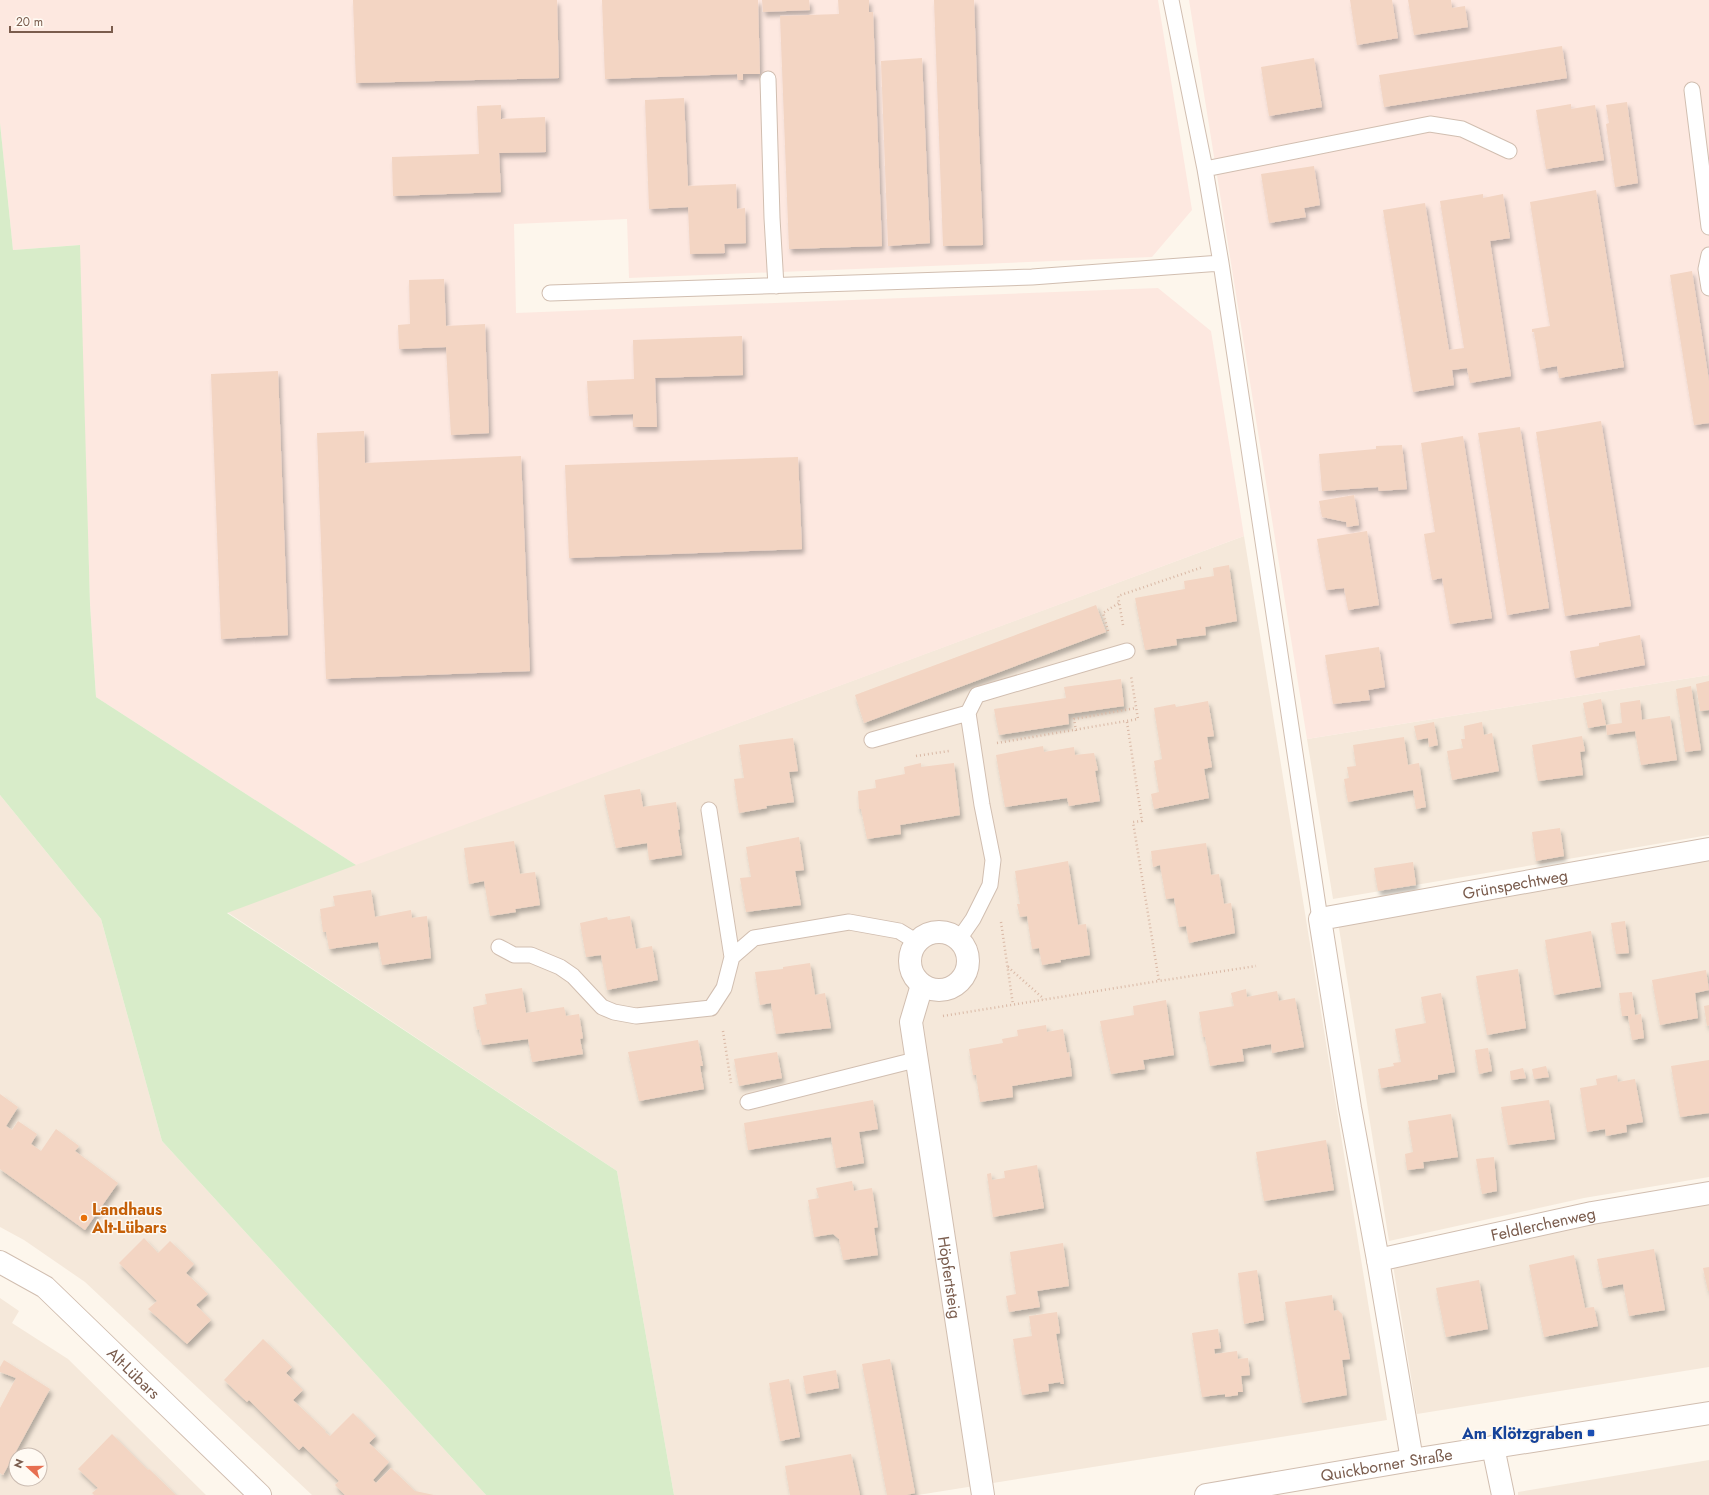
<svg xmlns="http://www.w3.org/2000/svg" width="1709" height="1495" font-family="Jost,sans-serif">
  <defs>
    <filter id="shadow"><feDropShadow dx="2.5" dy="4.5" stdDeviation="2" flood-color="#0004"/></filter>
  </defs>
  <rect width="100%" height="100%" fill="#fdf6ec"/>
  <path fill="#f5e8da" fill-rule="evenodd" d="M1244,536l143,884 -469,75h-244l-57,-324 -390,-259z
    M1709,675v160l-376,64 -26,-160z
    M0,795l101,124 61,222 324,354h-174l-227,-213 -61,-42 -24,-13z
    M1709,860v317l-125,21 -195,43 -51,-319z
    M1709,1203v164l-292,47 -24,-149 190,-40z
    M0,1298l19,13 -7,12 56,36 138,136h-206zM16,1455h24v24h-24z
    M1709,1460v35h-191v-3z"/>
  <path fill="#fde8e0" d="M0,0h1158l34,210 -40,47 -523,21 -2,-59 -113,5 2,89 642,-25 53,43 33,205 -888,329 -260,-168 -6,-93 -11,-359 -66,5 -13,-127z
    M1189,0h520v675l-402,64z"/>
  <path fill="#d8ecc9" d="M0,123l13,127 67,-5 10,359 6,93 260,168 -129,48 390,258 57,324h-188l-324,-354 -61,-222 -101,-124z"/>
  <path fill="#f3d5c3" filter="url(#shadow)" d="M353,0h204l2,78 -203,5z
    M602,0h156l2,74h-17v6h-5l-1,-6 -132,5z
    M762,0h47l1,10 -47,2z
    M838,0h31v12h4l9,234 -93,3 -9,-233 59,-2z
    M934,0h40l9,245 -40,1z
    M1350,0h42l6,38 -41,7z
    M1408,0h43l1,8 13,-2 3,21 -54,8z
    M1562,46l5,32 -183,29 -5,-32z
    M922,58l8,185 -42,3 -7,-185z
    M1314,58l8,49 -53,9 -8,-49z
    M684,98l4,88 48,-2 1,25 8,-1 1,35 -22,1 1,9 -35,1 -2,-47 -39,2 -4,-109z
    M1627,102l11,81 -23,4 -9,-63 3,-1 -3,-18z
    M1571,104v5l24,-4 9,55 -58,9 -10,-59z
    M501,105v14l44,-2 1,35 -47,1 2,39 -108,4 -1,-39 87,-3 -2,-48z
    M1314,166l6,39 -16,3 2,9 -37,6 -8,-49z
    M1596,190l28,177 -65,11 -2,-12 -17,3 -6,-37h-2v-3l18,-3 -20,-124z
    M1483,194v4l20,-4 7,44 -20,3 21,135 -41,7 -3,-15 -15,2 2,15 -41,7 -30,-182 42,-7 24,147 15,-2 -24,-147z
    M1692,271l17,110v42l-15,2 -24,-150z
    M444,279l2,47 39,-2 4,109 -38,2 -5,-88 -47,2 -1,-24 12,-1 -1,-44z
    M742,336l1,39 -88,3 2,49h-24v-13l-44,2 -2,-35 47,-2 -1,-39z
    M278,371l10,264 -67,4 -10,-265z
    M1601,421l30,185 -66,10 -29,-184z
    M1520,427l29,181 -42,7 -29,-182z
    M364,431l1,32 156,-7 9,215 -204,8 -9,-246z
    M1463,436l29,182 -42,6 -8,-46 -10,2 -8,-46 11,-2 -14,-89z
    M1402,445l5,44 -28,2 -1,-4 -56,4 -3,-37 57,-5v-3z
    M798,457l4,92 -233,9 -4,-93z
    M1354,495l5,30 -12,2 -1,-5 -24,-5 -3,-16z
    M1367,531l12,74 -31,5 -4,-22 -18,2 -9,-51z
    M1229,565l8,56 -32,6 1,8 -30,4 1,6 -32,5 -10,-52 50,-9 -1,-8 30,-5 -1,-8z
    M1096,605l10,27 -242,91 -9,-28z
    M1640,635l5,30 -70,13 -5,-27 29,-5v-3z
    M1379,647l6,40 -17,3 2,10 -37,4 -8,-49z
    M1121,679l3,27 -56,8 1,10 -70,11 -5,-26 72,-11 -2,-11z
    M1709,681v29l-9,1 -4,-27z
    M1691,686l10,64 -16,2 -9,-63z
    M1601,699l5,26 -18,3 -5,-25z
    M1640,700l2,20 28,-4 7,44 -36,5 -6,-34 -28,4 -1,-10 16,-2 -2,-20z
    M1208,701l6,35 -7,1 5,30 -8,2 5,29 -55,11 -3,-15 8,-2 -5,-31 8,-2 -8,-51 21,-4 1,3z
    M1434,722l4,23 -9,2 -1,-9 -11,2 -3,-14z
    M1482,722l2,13 8,-2 7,38 -47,9 -5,-29 16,-3 -2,-9h4l-1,-13z
    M1582,736l3,15 -5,1 3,23 -45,6 -6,-36z
    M1404,737l4,28 11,-2 7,44 -10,2 -3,-19 -65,12 -4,-23 5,-1 -2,-11 9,-1 -3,-21z
    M793,738l5,33 -9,1 5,30 -28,4 1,2 -28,5 -5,-34 10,-1 -5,-33z
    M1043,746l1,6 30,-5 1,8 19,-2 4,17 -3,1 5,30 -31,5 -2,-8 -62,9 -9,-52z
    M921,763v4l33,-4 6,52 -60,10 1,9 -34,5 -6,-30h-2l-1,-18 18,-3 -1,-8 30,-6 -1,-7z
    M640,789l3,18 33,-5 4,27 -2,1 4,25 -33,5 -2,-17 -31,5 -12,-53z
    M1560,828l4,28 -28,5 -4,-29z
    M799,837l5,33 -9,1 6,34 -55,7 -6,-34 11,-1 -5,-30z
    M514,841l6,33 15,-2 5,33 -25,4 1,3 -26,4 -6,-35 -15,3 -5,-36z
    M1206,843l5,32 8,-1 5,30 7,-1 4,30 -46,10 -3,-17 -7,1 -5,-29 -8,1 -6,-34 -7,2 -2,-16z
    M1068,861l10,64 8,-1 4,31 -30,5 1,2 -19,3 -3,-17 -7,1 -5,-33 -7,1 -3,-13h3l-5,-33z
    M1413,862l3,23 -38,6 -4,-23z
    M371,890l4,27 36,-7 1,8 15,-2 4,42 -49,7 -4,-23 -49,7 -3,-17h-3l-3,-23 15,-3 -2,-10z
    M630,916l6,33 16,-3 6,34 -51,10 -6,-35 -15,2 -6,-34 27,-6 1,3z
    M1625,921l4,32 -13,1 -5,-31z
    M1591,931l10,56 -47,8 -9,-55z
    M810,963l5,32 10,-2 6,35 -55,6 -5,-31 -11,2 -5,-33 28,-3v-2z
    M1518,969l8,59 -39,7 -11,-59z
    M1706,970l3,20 -14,3 3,25 -38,7 -8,-45z
    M522,988l4,25 38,-6 2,9 13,-2 4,24 -3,1 3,15 -51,8 -4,-23 -46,6 -3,-16 -2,1 -4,-23 14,-3 -2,-10z
    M1246,989l1,8 30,-6 2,10 16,-3 9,49 -32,6 -1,-9 -29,5 2,12 -34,5 -5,-29h-2l-4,-25 35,-6 -3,-13z
    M1632,992l3,23 6,-1 3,24 -12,2 -4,-24h-6l-3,-23z
    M1441,993l14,79 -17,3v4l-57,9 -3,-19 16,-3 -1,-3 8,-1 -6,-33 31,-6 -5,-26z
    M1166,1000l8,55 -31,5 2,9 -34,5 -11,-53 34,-6 -1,-9z
    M1709,1005v20l-2,1 -3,-20z
    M1046,1025l1,7 16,-3 4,24 2,-1 3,24 -60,10 1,11 -33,5 -4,-27h-3l-4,-26 34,-6 -1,-4 16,-3 -1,-6z
    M698,1040l5,26h-3l4,23 -65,12 -11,-49z
    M1488,1048l4,23 -13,3 -4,-24z
    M777,1052l5,26 -43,8 -5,-27z
    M1709,1060v53l-29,4 -9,-51z
    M1546,1066l3,11 -15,2 -2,-10z
    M1523,1068l3,10 -15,2 -1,-9z
    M1617,1075l1,7 17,-3 8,43 -17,3 1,7 -21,4 -1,-7 -18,3 -7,-44 17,-3 -1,-6z
    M0,1094l18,13 -12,19 6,4 6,-9 19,13 -6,10 10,7 15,-22 23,17 -4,5 43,32 -33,47 -85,-61z
    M873,1100l5,29 -19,3 5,31 -28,5 -5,-31 -83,13 -4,-27z
    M1549,1100l6,39 -47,6 -7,-38z
    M1451,1114l7,43 -35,5 1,6 -17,2 -2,-16 8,-2 -5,-31z
    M1326,1140l8,50 -70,11 -8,-49z
    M1494,1157l3,34 -15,3 -6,-35z
    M1037,1165l7,43 -51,9 -6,-43 4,-1 1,7 13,-2 -1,-7z
    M852,1181l2,10 18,-3 6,39 -4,1 4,27 -35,5 -4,-21 -6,-5 -19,3 -6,-37 11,-2 -3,-10z
    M144,1238l14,15 12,-12 24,23 -8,9 22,21 -12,11 15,15 -24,24 -39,-35 9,-8 -38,-38z
    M1063,1243l6,43 -32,5 3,16 -31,5 -3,-16 10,-2 -6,-42z
    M1654,1249l11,61 -36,6 -6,-32 -20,4 -6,-29z
    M1574,1255l11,53 9,-1 4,19 -54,11 -15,-72z
    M1709,1267v24h-1l-5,-23z
    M1257,1270l7,50 -20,4 -6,-51z
    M1479,1280l9,49 -42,8 -10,-49z
    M1332,1295l2,16 4,-1 4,4 8,45 -8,1 5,35 -45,8 -17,-101z
    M1057,1312l3,21 -4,1 8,50h-3l-1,-2 -12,2 1,7 -27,4 -9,-56 19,-3 -3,-20z
    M1218,1329l3,19 -7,1 1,5 22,-3 1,8 10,-1 2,17 -9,1 2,16h-5v3l-13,2v-3l-23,3 -10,-64z
    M263,1339l29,28 -6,6 17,17 -10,10 33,31 -1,1 5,4 23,-23 23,23 -7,7 20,19 -16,18 3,3 15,-15 24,23 19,4h-89l-10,-10 4,-4 -36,-35 -4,4 -50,-50 -2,2 -23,-22z
    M890,1359l25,134 -8,2h-20l-25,-131z
    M4,1360l46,29 -47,86 -3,-2v-65l16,-30 -16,-6v-5z
    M836,1370l3,18 -33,6 -3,-18z
    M789,1379l11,58 -20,4 -11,-58z
    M112,1434l36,36 1,-1 27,26h-82l-2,-2 6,-5 -20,-19z
    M851,1454l9,41h-70l-5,-29z"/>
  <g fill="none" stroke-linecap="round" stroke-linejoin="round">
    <g stroke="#d1beb0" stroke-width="17">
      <path id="service" d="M1171,0l34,169 16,94 99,656
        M768,79l4,139 4,68
        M1692,90l17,137
        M1205,169l225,-45 32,5 47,22
        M1709,255l-3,14 3,19
        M550,293l482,-16 189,-14
        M872,740l96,-27
        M709,810l23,147
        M959,939l14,-20 17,-34 3,-25 -11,-55 -14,-92 9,-18 150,-44
        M499,947l15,8h17l29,12 13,9 29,31 12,5 22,4 75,-8 13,-20 8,-31 22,-19 95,-16 50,9 18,11
        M748,1102l167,-42"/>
    </g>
    <g stroke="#d1beb0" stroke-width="24">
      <g id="minor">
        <circle cx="939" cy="961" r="29"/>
        <path id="s1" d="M922,985l-11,37 72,473"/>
        <path id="s2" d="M1378,1260l214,-47 117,-20"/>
        <path id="s3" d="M0,1262l45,25 215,208"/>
        <path d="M1493,1447l10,48"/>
        <path id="s4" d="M1412,1460l-34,-200 -28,-152 -30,-189 389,-70"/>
        <path id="s5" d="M1206,1495l206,-35 297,-47"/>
      </g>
    </g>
    <path stroke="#d9b8a5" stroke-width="2.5" stroke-dasharray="1 3" stroke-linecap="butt" d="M1123,625l-5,-29 85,-29
      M1108,631l-5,-18 16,-10
      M1127,722l15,99 -9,1 26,159 97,-15
      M1076,731l-2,-12 62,-11
      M997,743l141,-24 -7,-43
      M916,756l33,-5
      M1001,922l12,83
      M1008,967l36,32
      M943,1016l216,-35
      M723,1031l8,52"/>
    <use href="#service" stroke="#fff" stroke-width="15"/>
    <use href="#minor" stroke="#fff" stroke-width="22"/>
  </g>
  <circle fill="#e8710a" stroke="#fffaf3" stroke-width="1.5" cx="84" cy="1218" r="4"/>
  <rect fill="#1a4fb4" stroke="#fffaf3" stroke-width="1.5" x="1587" y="1429" width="8" height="8" rx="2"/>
  <g text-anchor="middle" stroke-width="3" stroke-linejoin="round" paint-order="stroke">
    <g font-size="16" fill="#7a5c4d" stroke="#fffaf3">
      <text dy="6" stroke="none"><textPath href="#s4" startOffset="747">Grünspechtweg</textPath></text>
      <text dy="6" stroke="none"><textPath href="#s2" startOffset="169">Feldlerchenweg</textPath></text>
      <text dy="6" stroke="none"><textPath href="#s1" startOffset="297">Höpfertsteig</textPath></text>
      <text dy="6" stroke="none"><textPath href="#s3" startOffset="175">Alt-Lübars</textPath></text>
      <text dy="6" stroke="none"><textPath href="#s5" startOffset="183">Quickborner Straße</textPath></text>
    </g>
    <g font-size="16" font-weight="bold" fill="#c56008" stroke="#fffaf3" text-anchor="start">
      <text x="92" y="1215">Landhaus<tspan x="92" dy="18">Alt-Lübars</tspan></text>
    </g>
    <g font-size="16" font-weight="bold" fill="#164399" stroke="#fffaf3" text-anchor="end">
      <text x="1583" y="1439">Am Klötzgraben</text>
    </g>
  </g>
  <g transform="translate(28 1467) rotate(291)"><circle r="19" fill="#fffaf3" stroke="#cabbb1"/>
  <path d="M0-3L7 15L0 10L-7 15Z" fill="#e76f51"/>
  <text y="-6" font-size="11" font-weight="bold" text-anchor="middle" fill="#7a5c4d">N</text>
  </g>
  <path d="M10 26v6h102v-6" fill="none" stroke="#7a5c4d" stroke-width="2"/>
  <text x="16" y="26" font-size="12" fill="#7a5c4d" stroke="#fffaf3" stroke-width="3" paint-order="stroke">20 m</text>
</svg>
